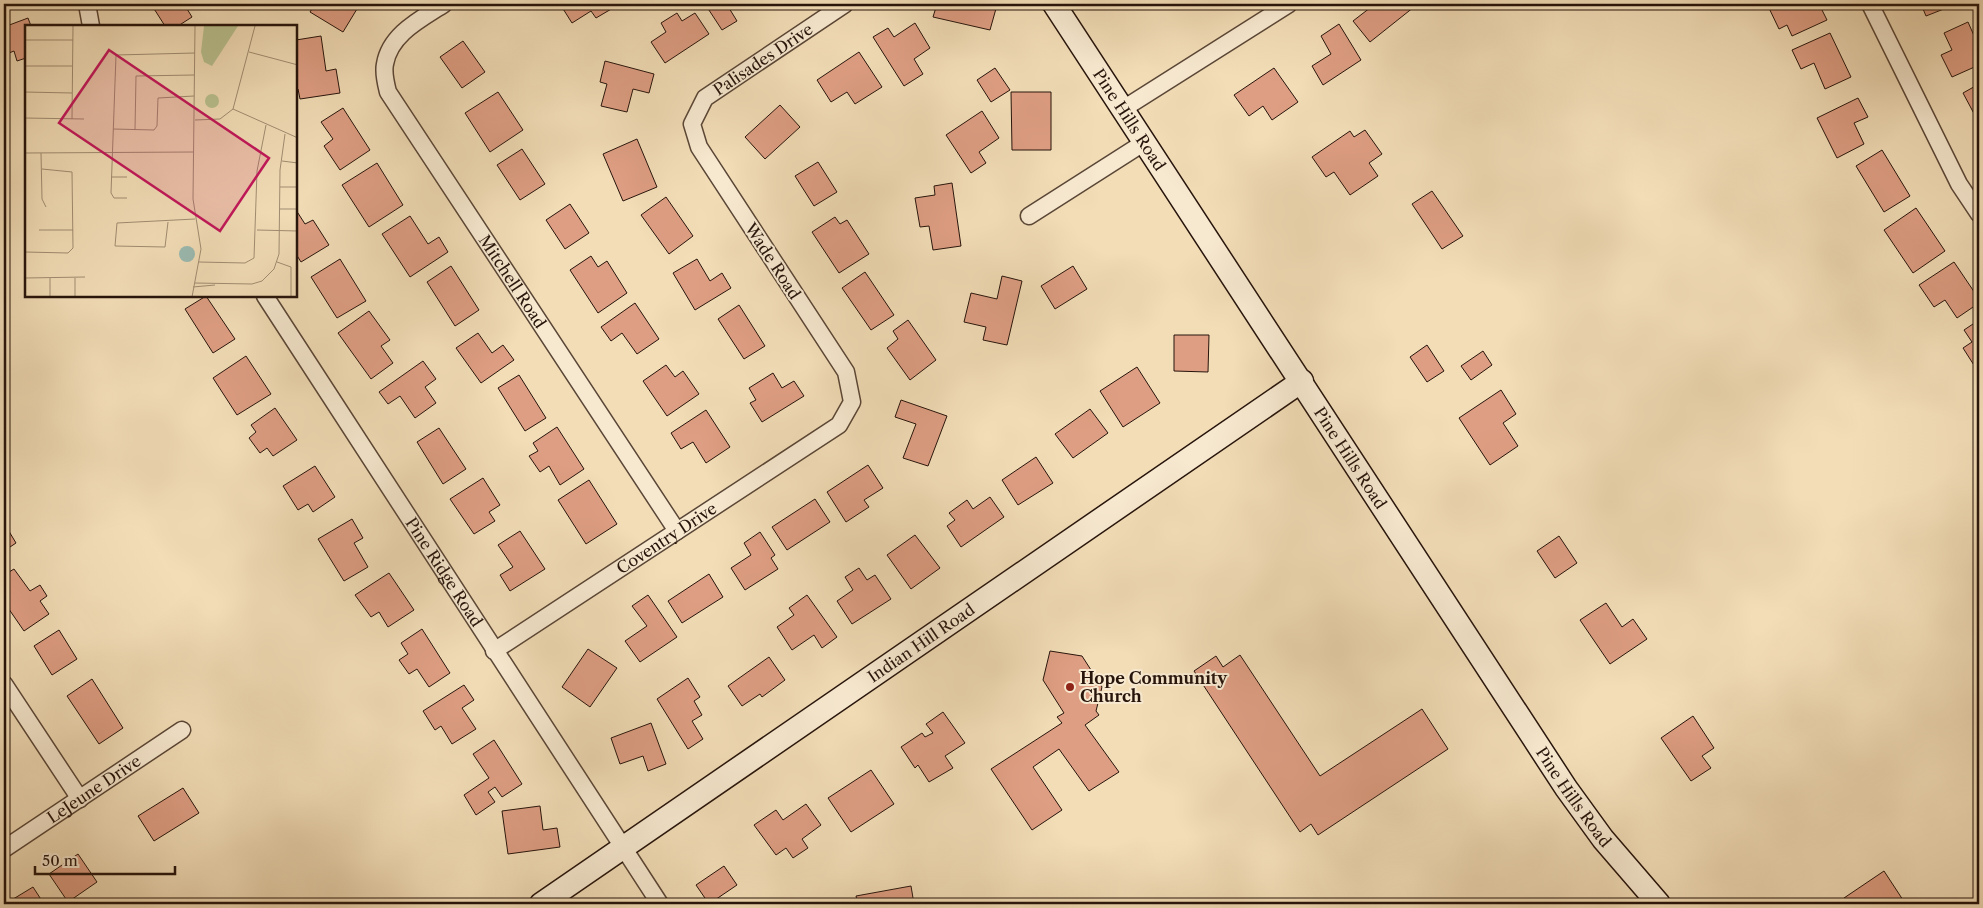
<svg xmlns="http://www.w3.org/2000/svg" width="1983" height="908" font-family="'Libre Caslon Text',serif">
  <rect width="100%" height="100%" fill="#f2ddb7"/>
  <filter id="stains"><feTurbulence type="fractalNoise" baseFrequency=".004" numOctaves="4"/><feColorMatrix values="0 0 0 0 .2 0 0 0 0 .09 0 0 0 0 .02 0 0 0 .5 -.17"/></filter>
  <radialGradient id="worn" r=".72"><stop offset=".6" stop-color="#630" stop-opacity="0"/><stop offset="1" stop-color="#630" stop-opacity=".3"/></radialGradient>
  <path fill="#de9e83" stroke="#27140b" d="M151,4h33l8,13 -14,9h-13z
    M315,4h45l-17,28 -33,-20z
    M560,4h50l3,4 -17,10 -5,-7 -19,12z
    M705,4h30l-6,4 8,13 -15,9z
    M937,4h56l4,1 -7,25 -57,-13z
    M1375,4h37l2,3 -44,35 -17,-21z
    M1772,4h47l8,16 -35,16 -5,-11 -8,4 -11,-23z
    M1921,4h32l1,1 -28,11z
    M677,13l5,8 13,-8 14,21 -44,29 -14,-21 15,-10 -5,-9z
    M28,18l3,8h-5v32l-9,3 -3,-10 -10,4v-28z
    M1968,22l11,25v18l-27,12 -11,-22 11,-5 -8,-17z
    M915,23l15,25 -16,11 9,15 -19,12 -31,-49 15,-9 6,9z
    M1339,24l22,36 -38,25 -11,-19 19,-12 -10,-18z
    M1830,33l21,44 -26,12 -11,-26 -13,6 -9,-19z
    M321,36l5,35 10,-2 4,24 -40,6 -2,-10 -2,1v-50z
    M463,41l22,31 -23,16 -22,-31z
    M859,52l23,35 -27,17 -8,-12 -16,10 -14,-22z
    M605,61l49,13 -5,19 -16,-4 -6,23 -26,-6 6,-22 -7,-2z
    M995,68l15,22 -19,12 -14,-22z
    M1274,68l24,34 -26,18 -9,-14 -14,10 -15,-21z
    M1979,84v39l-16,-30z
    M498,92l25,38 -33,22 -25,-39z
    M1011,92h40v58h-39z
    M1858,98l10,19 -14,6 10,21 -27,14 -20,-40z
    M780,105l20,22 -35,32 -20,-22z
    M343,108l27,42 -30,20 -16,-24 9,-7 -12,-17z
    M982,111l17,27 -20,14 7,11 -15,10 -25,-38z
    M1365,130l17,24 -13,9 9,13 -28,19 -16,-23 -8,5 -14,-20 38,-26 4,6z
    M637,139l20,48 -34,14 -20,-47z
    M522,149l23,35 -25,16 -23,-35z
    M1882,150l28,46 -26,16 -28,-46z
    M818,162l19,30 -23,14 -19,-30z
    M377,163l26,42 -34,22 -27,-42z
    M952,183l9,63 -28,4 -4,-24 -9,1 -5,-29 20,-3 -1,-9z
    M1432,191l31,45 -21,13 -30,-45z
    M666,197l27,39 -24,18 -28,-39z
    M570,204l19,29 -24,16 -19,-29z
    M1916,208l29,43 -32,22 -29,-43z
    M296,210l9,14 8,-4 16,25 -28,17 -5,-8z
    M410,216l18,28 11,-7 9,15 -38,25 -28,-43z
    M835,217l5,7 7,-4 22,34 -30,19 -27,-41z
    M591,256l7,11 9,-6 20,32 -29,20 -28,-43z
    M340,259l26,42 -29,17 -26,-41z
    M697,259l13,22 12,-8 9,15 -36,22 -22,-37z
    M1954,262l25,37v4l-22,15 -12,-18 -11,7 -15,-22z
    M451,266l28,44 -24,16 -28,-44z
    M1073,266l14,23 -32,20 -14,-23z
    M865,272l29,43 -23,15 -29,-42z
    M1002,276l20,5 -15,64 -24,-5 3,-13 -22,-5 7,-29 26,6z
    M206,296l29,43 -22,14 -28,-44z
    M635,303l24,36 -22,15 -15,-21 -11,8 -10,-14z
    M739,305l26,41 -21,13 -26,-40z
    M369,311l21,29 -9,6 12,17 -22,16 -33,-46z
    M908,320l28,40 -26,20 -23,-32 11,-9 -5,-8z
    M1979,320v53l-16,-25 9,-6 -8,-12z
    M478,333l14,20 11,-8 11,15 -33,23 -25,-35z
    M1174,335h35l-1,37 -34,-1z
    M1427,345l17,26 -17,11 -17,-25z
    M1483,351l9,14 -21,15 -10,-14z
    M246,356l25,38 -34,21 -24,-37z
    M423,361l13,18 -11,8 11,16 -21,15 -15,-22 -12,8 -9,-12z
    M666,365l9,12 8,-6 16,23 -32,22 -24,-35z
    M1137,367l23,36 -37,24 -23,-36z
    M773,373l9,15 12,-7 10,15 -42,26 -12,-19 6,-3 -7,-12z
    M519,375l27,43 -21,13 -27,-43z
    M1501,390l15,24 -13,9 15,23 -28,19 -31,-47z
    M901,400l46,16 -19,50 -25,-8 13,-34 -21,-7z
    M275,408l22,32 -24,16 -6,-8 -7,5 -11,-15 7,-6 -5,-7z
    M1090,409l18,24 -35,25 -18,-24z
    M706,410l24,37 -24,16 -13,-21 -12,7 -10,-16z
    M557,427l27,42 -24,16 -11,-19 -9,6 -11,-16 9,-5 -5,-8z
    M439,428l27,41 -23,15 -26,-42z
    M1036,457l17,26 -35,22 -16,-25z
    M868,465l15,23 -19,12 5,7 -23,15 -19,-30z
    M315,466l20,31 -22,15 -5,-8 -10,6 -15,-24z
    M483,478l17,27 -11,7 6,9 -21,13 -24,-35z
    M589,480l28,44 -31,20 -28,-44z
    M990,497l14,20 -43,30 -14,-21 8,-6 -6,-7 18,-13 6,9z
    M815,499l15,23 -43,28 -15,-23z
    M352,519l11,19 -9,5 14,24 -24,14 -26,-42z
    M4,523l12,20 -12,8z
    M520,531l25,38 -35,22 -10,-16 13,-8 -15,-22z
    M760,532l15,23 -4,3 7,11 -33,21 -14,-22 20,-13 -7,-12z
    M915,535l25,33 -29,21 -24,-34z
    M1559,536l18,27 -22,15 -18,-27z
    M859,568l8,12 8,-5 16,24 -39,25 -15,-23 16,-11 -8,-13z
    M14,569l16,22 10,-6 7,11 -7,5 9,13 -25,17 -20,-29v-27z
    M389,573l25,37 -26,17 -9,-15 -8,5 -16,-22z
    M709,574l14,23 -41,26 -14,-22z
    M648,595l29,42 -37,25 -15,-21 22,-15 -15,-20z
    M807,595l30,42 -15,11 -8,-13 -22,15 -15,-23 17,-12 -5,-7z
    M1606,603l16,24 11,-8 14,20 -37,25 -30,-44z
    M422,629l28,44 -21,14 -12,-18 -8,5 -10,-14 9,-6 -7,-11z
    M59,630l18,29 -25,16 -18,-29z
    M588,649l29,19 -27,39 -28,-20z
    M1050,651l32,5 20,31 -6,24 3,4 -14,10 34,47 -30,19 -30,-42 -26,18 29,43 -30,20 -41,-61 71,-46 -5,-6 7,-4 -21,-33z
    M1240,655l80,121 102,-67 26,40 -130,86 -7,-11 -11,8 -106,-161 22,-15 7,11z
    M769,657l16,23 -23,17 -2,-3 -18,12 -14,-20z
    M688,678l12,19 -6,4 8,14 -10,6 11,18 -15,10 -31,-50z
    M92,679l31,49 -24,16 -32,-48z
    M464,685l10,15 -12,8 14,21 -24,15 -11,-18 -6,4 -12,-19z
    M943,712l22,31 -20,13 8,12 -24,14 -11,-17 -3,3 -14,-21 21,-14 3,4 8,-4 -7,-9z
    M1693,716l21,32 -12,8 9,12 -20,13 -30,-43z
    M651,723l15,41 -18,7 -5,-15 -23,8 -9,-26z
    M494,740l28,44 -20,13 -7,-10 -7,5 7,10 -19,13 -12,-20 25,-17 -16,-24z
    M871,770l23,34 -43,28 -23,-34z
    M183,788l16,25 -45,28 -16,-25z
    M806,804l15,21 -19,14 6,9 -15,10 -7,-10 -10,7 -22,-30 22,-15 7,10z
    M540,806l3,24 14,-2 3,19 -52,7 -6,-43z
    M78,854l19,28 -29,20 -19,-28z
    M724,866l13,19 -28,19 -13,-19z
    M1884,871l19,29 -6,4h-49l-4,-6z
    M911,886l3,18h-56l-2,-8z
    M33,887l11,17h-39z"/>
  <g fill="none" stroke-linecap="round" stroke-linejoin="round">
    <g stroke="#5a4636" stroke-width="19">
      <g id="street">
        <path d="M87,4l4,22"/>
        <path id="s1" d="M444,4c-23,15 -54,30 -59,60 -2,9 1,20 3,28l289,439"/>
        <path d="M1870,4l89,180 20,30"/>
        <path d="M1123,109l166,-105"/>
        <path d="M1029,216l116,-74"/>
        <path id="s2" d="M265,296l395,608"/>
        <path id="s3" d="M494,651l345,-226 13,-23 -6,-30 -147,-225 -7,-23 13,-26 140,-94"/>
        <path d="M4,684l76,115"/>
        <path id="s4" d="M4,849l178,-119"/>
      </g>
    </g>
    <g stroke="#27140b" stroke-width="25">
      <g id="secondary">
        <path id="s5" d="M1054,4l512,784 37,51 56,65"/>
        <path id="s6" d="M541,904l761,-523"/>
      </g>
    </g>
    <use href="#street" stroke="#f7e9d0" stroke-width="16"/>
    <use href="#secondary" stroke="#f7e9d0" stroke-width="22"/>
  </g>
  <circle fill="#8f2418" stroke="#f7e9d0" stroke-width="2" cx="1070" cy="687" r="5"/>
  <g text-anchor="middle" stroke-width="4" stroke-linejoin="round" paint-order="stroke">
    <g font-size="16" fill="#27140b" stroke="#f7e9d0">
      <text dy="6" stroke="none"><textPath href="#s3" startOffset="861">Palisades Drive</textPath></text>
      <text dy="6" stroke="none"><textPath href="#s5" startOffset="138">Pine Hills Road</textPath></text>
      <text transform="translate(773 261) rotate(57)" y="6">Wade Road</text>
      <text dy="6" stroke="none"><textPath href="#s1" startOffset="342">Mitchell Road</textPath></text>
      <text dy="6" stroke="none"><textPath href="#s5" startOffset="542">Pine Hills Road</textPath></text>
      <text dy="6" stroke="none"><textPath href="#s3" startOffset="206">Coventry Drive</textPath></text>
      <text dy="6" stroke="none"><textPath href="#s2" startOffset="329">Pine Ridge Road</textPath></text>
      <text dy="6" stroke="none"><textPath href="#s6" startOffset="461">Indian Hill Road</textPath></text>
      <text dy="6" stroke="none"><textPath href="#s4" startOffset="108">LeJeune Drive</textPath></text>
      <text dy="6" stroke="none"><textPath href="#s5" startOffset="948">Pine Hills Road</textPath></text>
    </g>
    <g font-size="16" font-weight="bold" fill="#27140b" stroke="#f7e9d0" text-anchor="start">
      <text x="1080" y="684">Hope Community<tspan x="1080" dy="18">Church</tspan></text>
    </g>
  </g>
  <g transform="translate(25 25)">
    <rect width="272" height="272" fill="#f2ddb7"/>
    <path d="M179,1h34l-26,40 -8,-4 -3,-10zM180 76a7 7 0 1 1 14 0a7 7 0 1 1-14 0Z" fill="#b9c18f"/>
    <path d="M154 229a8 8 0 1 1 16 0a8 8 0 1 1-16 0Z" fill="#9bbbb2"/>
    <path fill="none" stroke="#a18d72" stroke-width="1" d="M0,15h48M224,27l49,13M0,41h47M0,67l47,1M208,84l65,29M0,93l59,1M47,94l1,-93M170,95l25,-1 13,-10 22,-83M88,104l41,1 3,-4 1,-28 36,-2M110,105l1,-54 58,-1M0,128l168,-1M16,128l1,46 4,8M257,136l16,2M86,152h16M255,162h18M102,173h-13l-3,-5 5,-138 79,-2M254,184h19M143,197l-3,25 -50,-1 2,-23 78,-4M14,205h34M232,205l41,1M0,227l43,1 5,-5 -1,-76 -30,-3M174,237l46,1 9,-5 3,-87 9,-46M252,237l14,5v30M0,253l60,-1M25,253v19M170,258l57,1 10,-3 12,-12 5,-15 1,-84 5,-36M168,262l22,-2M50,272v-19M167,272l9,-48 -8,-50 2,-173"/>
    <path fill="#c2185b" fill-opacity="0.15" stroke="#c2185b" stroke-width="2.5" d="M84,25l160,108 -49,73 -161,-108z"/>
    <rect width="272" height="272" fill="none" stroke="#27140b" stroke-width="2.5"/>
  </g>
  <rect width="1983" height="908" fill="none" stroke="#f2ddb7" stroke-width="20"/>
  <rect x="5" y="5" width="1973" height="898" fill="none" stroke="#27140b" stroke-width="2.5"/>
  <rect x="10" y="10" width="1963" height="888" fill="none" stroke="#27140b"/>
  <path d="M35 866v8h140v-8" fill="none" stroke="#27140b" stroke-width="2.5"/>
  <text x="42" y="866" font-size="15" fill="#27140b" stroke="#f7e9d0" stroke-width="4" paint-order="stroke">50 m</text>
  <rect width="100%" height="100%" filter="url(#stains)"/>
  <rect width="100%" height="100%" fill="url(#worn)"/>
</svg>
